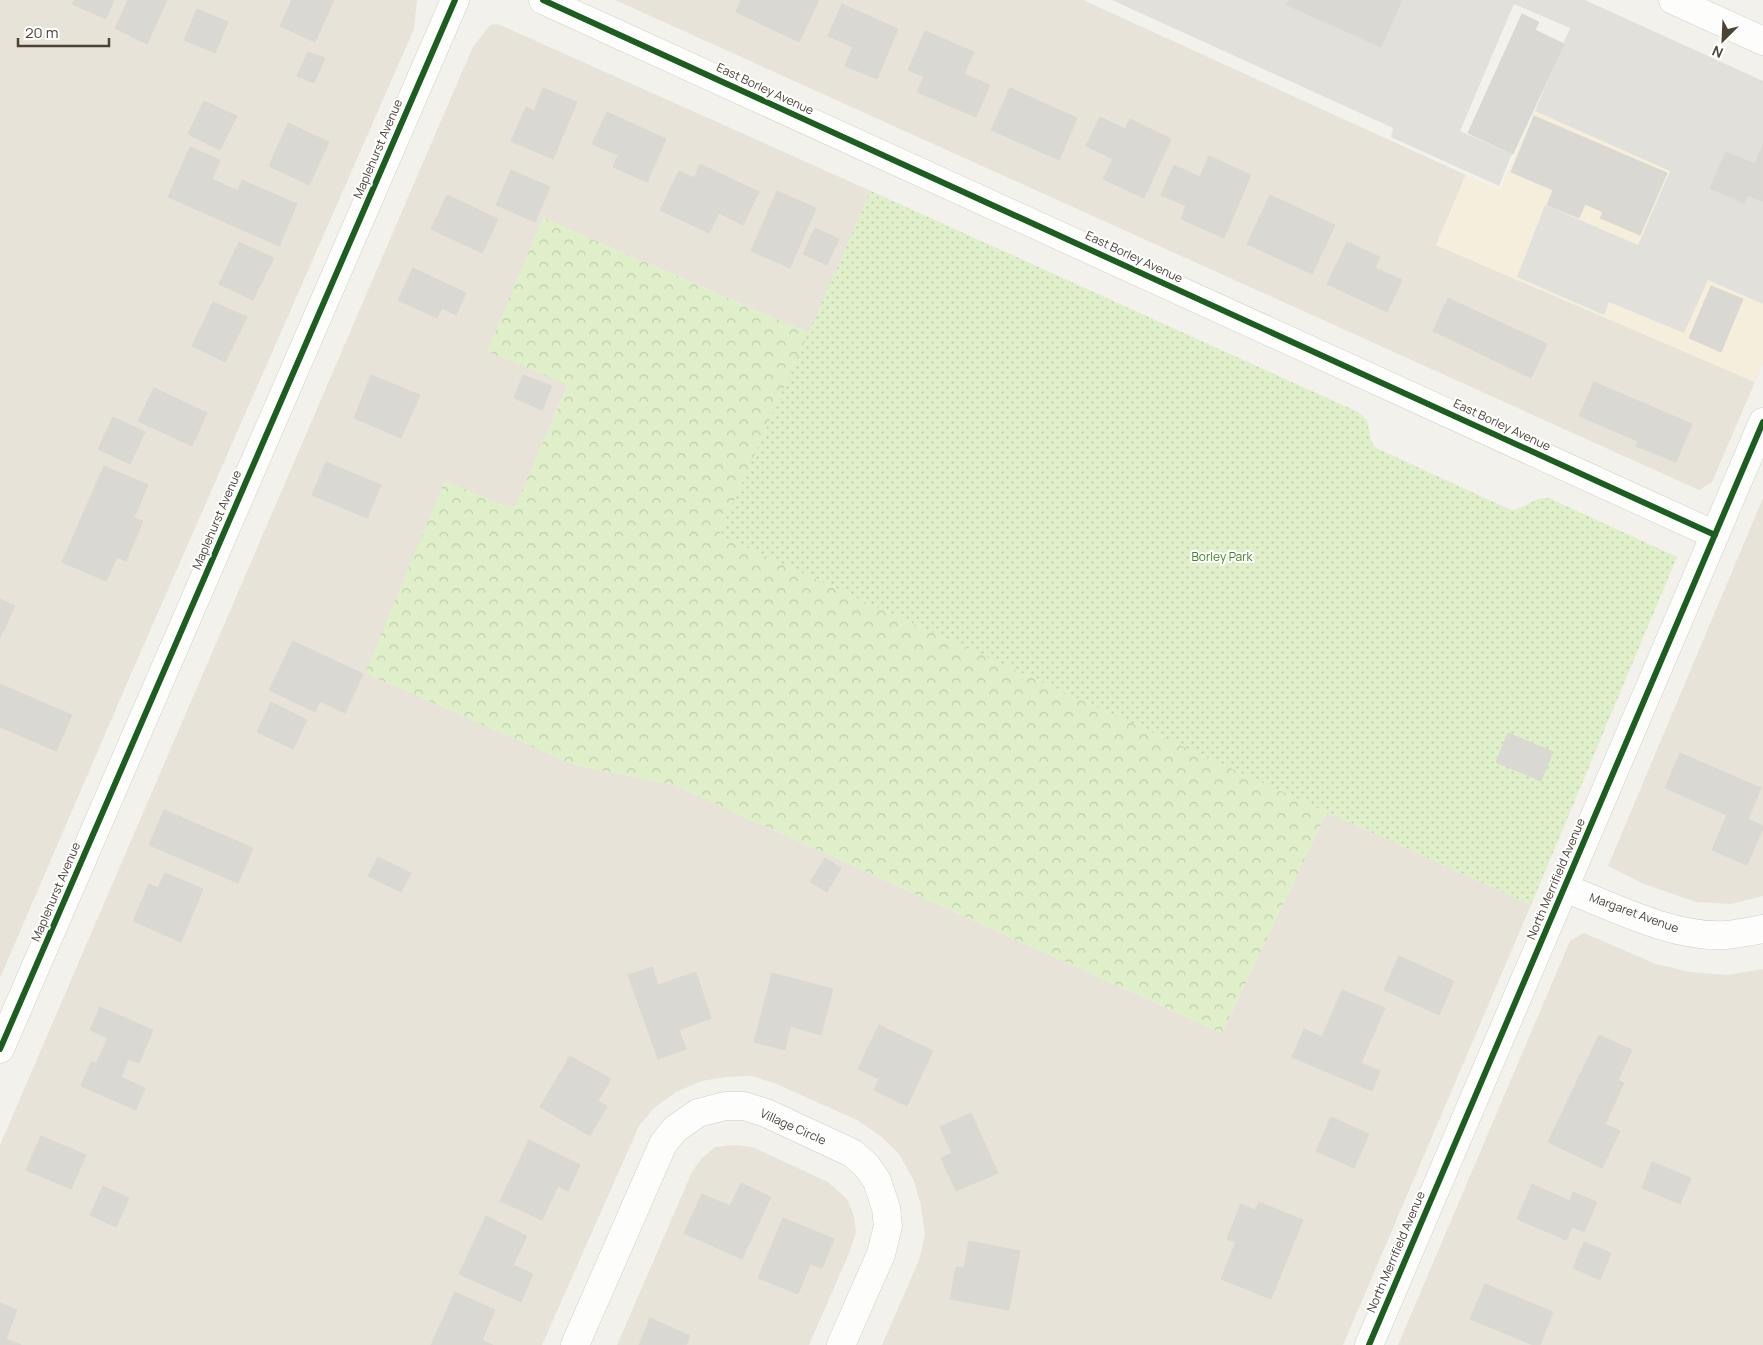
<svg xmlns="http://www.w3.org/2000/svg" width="1763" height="1345" font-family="Manrope,sans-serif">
  <defs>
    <pattern id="forest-crowns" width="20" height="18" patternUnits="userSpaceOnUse" patternTransform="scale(1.25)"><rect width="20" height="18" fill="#deefc9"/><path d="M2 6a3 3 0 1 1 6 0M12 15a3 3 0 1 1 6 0" fill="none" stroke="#c0cead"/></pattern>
    <pattern id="park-dots" width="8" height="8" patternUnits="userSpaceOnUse" patternTransform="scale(1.25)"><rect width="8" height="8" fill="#deefc9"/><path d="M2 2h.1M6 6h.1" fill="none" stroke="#c0cead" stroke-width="1.8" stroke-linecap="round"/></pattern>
  </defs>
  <rect width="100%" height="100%" fill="#f2f1eb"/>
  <path fill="#e7e3d8" d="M0,0h417l-3,29 -283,645 -131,304z
    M615,0h468l383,175 -30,70 319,137 -43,100 -13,8z
    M498,24l373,167 -62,142 -266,-115 -55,132 80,34 -54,126 -69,-29 -79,192 208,92 100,20 548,248 105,-221 204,93 -188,440h-461l37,-85 6,-25 -4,-29 -7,-25 -15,-27 -16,-16 -26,-18 -83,-37 -22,-7 -27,1 -23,4 -26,11 -22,16 -15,18 -97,219h-542v-200l465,-1080 8,-18 17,-22z
    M1763,498v398l-32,8 -35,-2 -52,-18 -36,-18z
    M1584,933l72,31 34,8 37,3 36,-6v376h-365l172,-404z
    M734,1145l18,2 76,35 19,17 7,17 2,16 -6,19 -41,94h-192l75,-173 9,-13 14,-12z"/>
  <path fill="#f6eedd" d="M1583,0l180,81v283l-8,18 -319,-137 30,-70 34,15z"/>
  <path fill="url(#forest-crowns)" d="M543,218l266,115 -90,202 608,277 -105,221 -548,-248 -100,-20 -209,-92 80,-192 69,28 54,-124 -81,-34z"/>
  <path fill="url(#park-dots)" d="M871,191l487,221 9,8 4,21 5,7 135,62c18,-2 20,-13 38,-12l128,59 -146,348 -812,-370z"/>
  <path fill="#e1e0da" d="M1112,0h177l-2,5 94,42 21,-47h183l178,81v63l-8,20 -29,-12 -15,36 33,14 4,-7 15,6v103l-55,-24 -24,53 -75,-31 -5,13 -87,-38 28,-72 93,40 32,-74 -135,-60 35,-83 -56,-24 -54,127 52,23 -13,32 -108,-49 2,-9z"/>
  <path fill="#dad8d2" stroke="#dbd8d1" d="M74,0h40l-8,19 -34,-15z
    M128,0h39l-20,44 -32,-16z
    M292,0h42l-19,42 -35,-16z
    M741,0h78l-20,42 -63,-30z
    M1289,0h113l-21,47 -94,-42z
    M842,4l56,25 -21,50 -32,-13 8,-19 -25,-11z
    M197,9l31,13 -13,31 -31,-13z
    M1522,14l17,8 -4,8 29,14 -51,110 -45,-21z
    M925,31l49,21 -10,22 26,11 -14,32 -59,-25 7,-15 -16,-7z
    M308,52l17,6 -11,25 -17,-7z
    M543,88l34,14 -24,57 -42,-18 15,-34 8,4z
    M1010,88l67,30 -18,42 -68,-30z
    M204,101l33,15 -17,34 -32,-16z
    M607,112l59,27 -19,43 -34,-15 5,-12 -26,-11z
    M1534,116l133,57 -27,62 -40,-17 3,-6 -18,-8 -6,14 -32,-13 6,-15 -42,-18z
    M1100,117l25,12 5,-10 41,20 -27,59 -41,-19 10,-20 -27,-13z
    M288,123l41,19 -20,43 -40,-19z
    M1763,144v57l-15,-6 -4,8 -34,-15 16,-36 29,12z
    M190,147l30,13 -8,19 26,12 4,-11 55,24 -18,42 -111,-49z
    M1209,156l42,19 -27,63 -43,-19 5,-13 -25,-11 13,-30 26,12z
    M700,164l59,28 -16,33 -24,-12 -10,20 -49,-23 19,-39 15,7z
    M511,170l39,17 -15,35 -39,-17z
    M777,191l39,17 -26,60 -39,-17z
    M447,195l51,24 -16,34 -51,-24z
    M1270,195l65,30 -23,49 -65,-30z
    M815,228l24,11 -12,26 -24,-11z
    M239,242l35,16 -21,42 -34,-16z
    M1347,242l33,15 -5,11 27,12 -15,32 -60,-28z
    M413,268l53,25 -10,22 -14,-7 -5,10 -39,-18z
    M1711,286l32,13 -22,53 -32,-14z
    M1448,298l99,46 -16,34 -98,-47z
    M213,302l34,15 -22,45 -33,-16z
    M371,375l49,20 -19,43 -47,-20z
    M523,375l29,11 -10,24 -28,-12z
    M1594,382l98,42 -16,38 -40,-16 2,-5 -59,-25z
    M154,388l53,25 -15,33 -54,-25z
    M113,417l32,15 -15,32 -32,-15z
    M326,462l55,23 -14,33 -55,-23z
    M104,466l44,19 -14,33 9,3 -17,40 -9,-4 -11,24 -44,-19z
    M0,599l15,7 -15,32z
    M293,641l70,33 -18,39 -25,-12 -5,11 -46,-22z
    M0,684l72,31 -16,36 -56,-24z
    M271,702l36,18 -14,29 -36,-17z
    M1508,733l45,19 -12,29 -45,-19z
    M1680,753l81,35 -13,31 15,7v2l-16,37 -35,-15 15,-35 -62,-27z
    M164,810l89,38 -15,35 -89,-38z
    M378,857l33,16 -10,19 -33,-16z
    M825,858l16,10 -14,24 -17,-10z
    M165,873l38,16 -22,53 -48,-21 16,-37 9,4z
    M1399,956l55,25 -15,34 -55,-25z
    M652,967l6,18 38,-13 15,46 -32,12 7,19 -28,10 -30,-84z
    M772,973l61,16 -12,46 -31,-9 -5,24 -31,-8z
    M1342,990l43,18 -24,55 19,8 -8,20 -80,-34 12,-28 18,8z
    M100,1007l53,23 -14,33 -11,-4 -7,18 24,11 -9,22 -55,-24 10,-24 5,2 12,-26 -18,-8z
    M879,1025l54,26 -26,55 -33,-16 5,-11 -21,-10z
    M1599,1035l33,15 -14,30 6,3 -19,41 15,7 -18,37 -54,-26z
    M570,1056l41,23 -13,22 9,5 -17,30 -50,-29z
    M971,1113l27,60 -42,18 -15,-33 11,-5 -12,-26z
    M1331,1117l38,17 -15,34 -38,-17z
    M41,1136l45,19 -15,34 -45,-19z
    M529,1140l51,25 -12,26 -10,-5 -16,34 -42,-19z
    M1652,1162l39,16 -11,26 -38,-16z
    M741,1183l30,14 -29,62 -58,-26 18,-39 28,12z
    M1532,1184l38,17 3,-9 24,10 -13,30 -12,-5 -6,13 -49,-21z
    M103,1186l26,12 -13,29 -26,-12z
    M1259,1202l44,18 -32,79 -50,-20 15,-37 -9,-3 14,-35 14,6z
    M486,1216l41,20 -14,29 20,9 -12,28 -62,-28z
    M783,1218l51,21 -12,29 -12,-4 -12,30 -40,-16z
    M969,1241l51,10 -11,59 -59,-11 6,-32 8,1z
    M1584,1242l27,11 -11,27 -27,-12z
    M1485,1284l68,28 -13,33h-7l-63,-26z
    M455,1292l40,18 -13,30 11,5h-62z
    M0,1303l17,7 -11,29 15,6h-21z
    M650,1318l40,18 -4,9h-47z"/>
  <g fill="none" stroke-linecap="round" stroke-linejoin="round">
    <g stroke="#d0cfc9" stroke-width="29">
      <path id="minor" d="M543,0l1172,535
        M1673,0l90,41
        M1565,888c48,19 108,50 160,47 13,-1 26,-4 38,-6
        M0,1049l455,-1049
        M575,1345l88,-201 12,-15 23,-16 27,-7h19l22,7 86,40 14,12 11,16 9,27 2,18 -7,28 -40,91
        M1369,1345l394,-923"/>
    </g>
    <use href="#minor" stroke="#fdfdfc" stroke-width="28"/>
    <g stroke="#fff" stroke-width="9">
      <path id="cycleway" d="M543,0l1172,535
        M0,1049l455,-1049
        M1369,1345l394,-923"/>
    </g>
    <use href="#cycleway" stroke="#1b5e20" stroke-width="6"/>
  </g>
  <g text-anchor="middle" stroke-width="4" stroke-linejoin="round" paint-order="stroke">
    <g font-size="12" fill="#4a4336" stroke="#fff">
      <text transform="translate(765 89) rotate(25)" y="4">East Borley Avenue</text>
      <text transform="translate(378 149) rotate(-67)" y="4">Maplehurst Avenue</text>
      <text transform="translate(1134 257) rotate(25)" y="4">East Borley Avenue</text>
      <text transform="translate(1502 425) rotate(25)" y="4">East Borley Avenue</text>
      <text transform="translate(217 520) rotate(-67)" y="4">Maplehurst Avenue</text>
      <text transform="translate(1556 879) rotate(-67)" y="4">North Merrifield Avenue</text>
      <text transform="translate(56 892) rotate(-67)" y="4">Maplehurst Avenue</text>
      <text transform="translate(1634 913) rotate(20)" y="4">Margaret Avenue</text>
      <text transform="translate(793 1127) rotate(24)" y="4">Village Circle</text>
      <text transform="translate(1396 1252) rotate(-67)" y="4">North Merrifield Avenue</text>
    </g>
    <g font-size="12" fill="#418223" stroke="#fff">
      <text x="1222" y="561">Borley Park</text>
    </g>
  </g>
  <g transform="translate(1723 40) rotate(204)" stroke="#ffffff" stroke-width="4" paint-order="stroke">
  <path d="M0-4L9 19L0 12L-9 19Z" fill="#4a4336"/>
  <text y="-8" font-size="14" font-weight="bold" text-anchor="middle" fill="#4a4336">N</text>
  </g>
  <path d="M18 38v8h91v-8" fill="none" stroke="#4a4336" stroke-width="2.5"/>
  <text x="25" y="38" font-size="15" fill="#4a4336" stroke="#ffffff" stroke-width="4" paint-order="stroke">20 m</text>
</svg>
